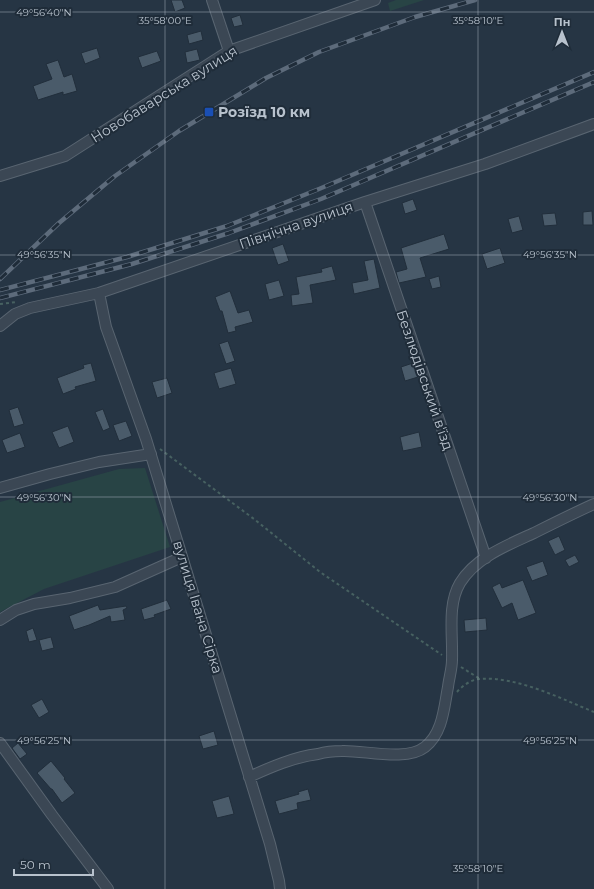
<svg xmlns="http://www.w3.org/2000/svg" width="594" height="889" font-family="Montserrat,sans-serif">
  <rect width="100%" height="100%" fill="#263544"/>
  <path fill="#284445" d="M396,0h28l-34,11 -2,-8z
    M145,468l25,79 -126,42 -44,23v-110l119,-33z"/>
  <path fill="#4a5b6a" stroke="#212e3b" d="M171,0h11l3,8 -10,4z
    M240,15l3,10 -9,2 -3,-9z
    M201,31l2,9 -14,4 -2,-9z
    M97,48l3,10 -15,6 -4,-11z
    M197,49l3,11 -13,3 -2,-11z
    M157,51l4,10 -19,7 -4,-11z
    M58,60l6,17 8,-3 5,17 -14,4v-3l-25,8 -5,-14 19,-7 -6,-15z
    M413,199l4,11 -12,4 -3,-11z
    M592,211l1,14h-10v-13z
    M555,213l2,12 -13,1 -2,-12z
    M519,216l4,14 -11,3 -4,-14z
    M444,234l5,15 -29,9 6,19 -27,6 -3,-11 11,-3 -6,-21z
    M283,244l6,17 -11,4 -6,-17z
    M500,248l5,15 -18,6 -5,-15z
    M374,259l6,29 -26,6 -2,-11 16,-3 -4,-19z
    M332,266l4,14 -26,5 3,18 -21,3 -1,-11 8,-1 -3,-17 26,-5 -1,-3z
    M439,276l2,11 -9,2 -3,-10z
    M279,280l5,16 -15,4 -4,-16z
    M230,291l8,22 11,-3 4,12 -18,5 1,4 -8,2 -6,-22h-2l-5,-14z
    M228,341l7,20 -9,3 -7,-20z
    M91,363l5,18 -21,6 1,2 -13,5 -6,-16 27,-10 -1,-3z
    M413,363l5,14 -13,4 -4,-14z
    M231,368l5,16 -17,5 -5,-16z
    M167,378l5,15 -15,5 -5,-16z
    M18,407l6,17 -10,3 -5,-17z
    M103,409l7,19 -7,3 -8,-19z
    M126,421l6,15 -13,5 -6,-16z
    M68,426l6,16 -15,6 -7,-16z
    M419,432l3,15 -19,4 -3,-14z
    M20,433l5,14 -18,6 -5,-13z
    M559,536l6,14 -10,5 -7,-14z
    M575,555l4,7 -10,5 -4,-7z
    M543,561l5,14 -16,6 -6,-14z
    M523,580l13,33 -18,7 -6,-17 -10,5 -10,-21 8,-4 2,5z
    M167,600l4,9 -17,6 1,2 -11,3 -3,-11z
    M98,605l2,5 26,-4 1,2 -4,2 2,10 -14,2 -1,-6 -21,9 -15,5 -5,-14z
    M486,618l1,12 -22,2 -1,-12z
    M33,628l4,12 -8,2 -3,-11z
    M51,637l3,11 -12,3 -3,-11z
    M42,699l7,13 -10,6 -8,-13z
    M214,731l4,14 -15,4 -4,-13z
    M18,743l9,11 -7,5 -8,-11z
    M51,761l14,17 -1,1 11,14 -13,10 -10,-14h-1l-14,-16z
    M308,789l3,11 -14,3 1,6 -19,5 -4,-13 24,-7 -1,-2z
    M229,796l5,18 -17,4 -5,-17z"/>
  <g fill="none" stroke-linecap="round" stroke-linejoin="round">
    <g stroke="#596571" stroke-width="12">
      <path id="minor" d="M212,0l17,51
        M0,176l65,-20 164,-105 146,-51
        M365,202l121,356
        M99,293l7,34 40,112 124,405 9,37 1,8
        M0,326l15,-12 15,-6 69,-15 266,-91 120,-38 109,-40
        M0,488l50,-14 49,-12 52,-8
        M0,620l16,-10 18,-6 36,-6 45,-11 67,-30
        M0,743l52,72 56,74
        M249,777c22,-10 45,-20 69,-23 7,-2 16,-3 24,-3 22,-1 64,11 83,-4 18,-14 19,-40 23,-60 1,-9 4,-18 4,-27 1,-25 -5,-55 8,-77 16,-26 48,-38 74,-50 20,-10 40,-20 60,-29"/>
    </g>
    <path stroke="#476161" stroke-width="2" stroke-dasharray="3 3" stroke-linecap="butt" d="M0,304l17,-2
      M160,449l94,70 66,53 122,83
      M461,667l19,12
      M457,692c6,-7 15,-13 24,-13 35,-3 81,20 113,33"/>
    <use href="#minor" stroke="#3b4754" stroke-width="10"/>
    <g stroke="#5d6b7b" stroke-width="4.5">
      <path id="rail" d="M0,279l59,-56 56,-47 64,-45 87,-53 53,-26 96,-35 60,-17
        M0,290l127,-33 100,-31 92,-37 275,-117
        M0,298l132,-34 97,-31 92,-34 273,-117"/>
    </g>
    <use href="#rail" stroke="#1f2c39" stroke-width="3" stroke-dasharray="9" stroke-linecap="butt"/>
  </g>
  <path fill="none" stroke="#b8c2cd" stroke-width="1" stroke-opacity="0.45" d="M165,0v889M478,0v889M0,12h594M0,255h594M0,497h594M0,740h594"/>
  <rect fill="#1a4fb4" stroke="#1f2c39" stroke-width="1.5" x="204" y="107" width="10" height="10" rx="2"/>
  <g text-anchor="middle" stroke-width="4" stroke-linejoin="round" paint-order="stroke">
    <g font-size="14" fill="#b8c2cd" stroke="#1f2c39">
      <text transform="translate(164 94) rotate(-32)" y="5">Новобаварська вулиця</text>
      <text transform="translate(296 225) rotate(-19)" y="5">Північна вулиця</text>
      <text transform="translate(425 380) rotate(71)" y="5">Безлюдівський в'їзд</text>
      <text transform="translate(198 607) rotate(73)" y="5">вулиця Івана Сірка</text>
    </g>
    <g font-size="14" font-weight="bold" fill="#b8c2cd" stroke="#1f2c39" text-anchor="start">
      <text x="218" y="117">Розїзд 10 км</text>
    </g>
  </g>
  <g font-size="10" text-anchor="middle" fill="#b8c2cd" stroke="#1f2c39" stroke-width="4" stroke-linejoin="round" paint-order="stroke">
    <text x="44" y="16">49°56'40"N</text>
    <text x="165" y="24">35°58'00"E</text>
    <text x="478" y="24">35°58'10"E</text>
    <text x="44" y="258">49°56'35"N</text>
    <text x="550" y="258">49°56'35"N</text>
    <text x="44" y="501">49°56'30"N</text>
    <text x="550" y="501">49°56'30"N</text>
    <text x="44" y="744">49°56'25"N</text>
    <text x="550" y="744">49°56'25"N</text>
    <text x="478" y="872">35°58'10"E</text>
  </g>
  <g transform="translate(562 32)" stroke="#1f2c39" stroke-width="3" paint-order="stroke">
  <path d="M0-3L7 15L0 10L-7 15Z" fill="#b8c2cd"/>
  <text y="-6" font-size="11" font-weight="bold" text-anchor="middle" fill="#b8c2cd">Пн</text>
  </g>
  <path d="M14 869v6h79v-6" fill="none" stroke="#b8c2cd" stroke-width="2"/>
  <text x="20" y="869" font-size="12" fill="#b8c2cd" stroke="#1f2c39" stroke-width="3" paint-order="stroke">50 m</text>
</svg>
